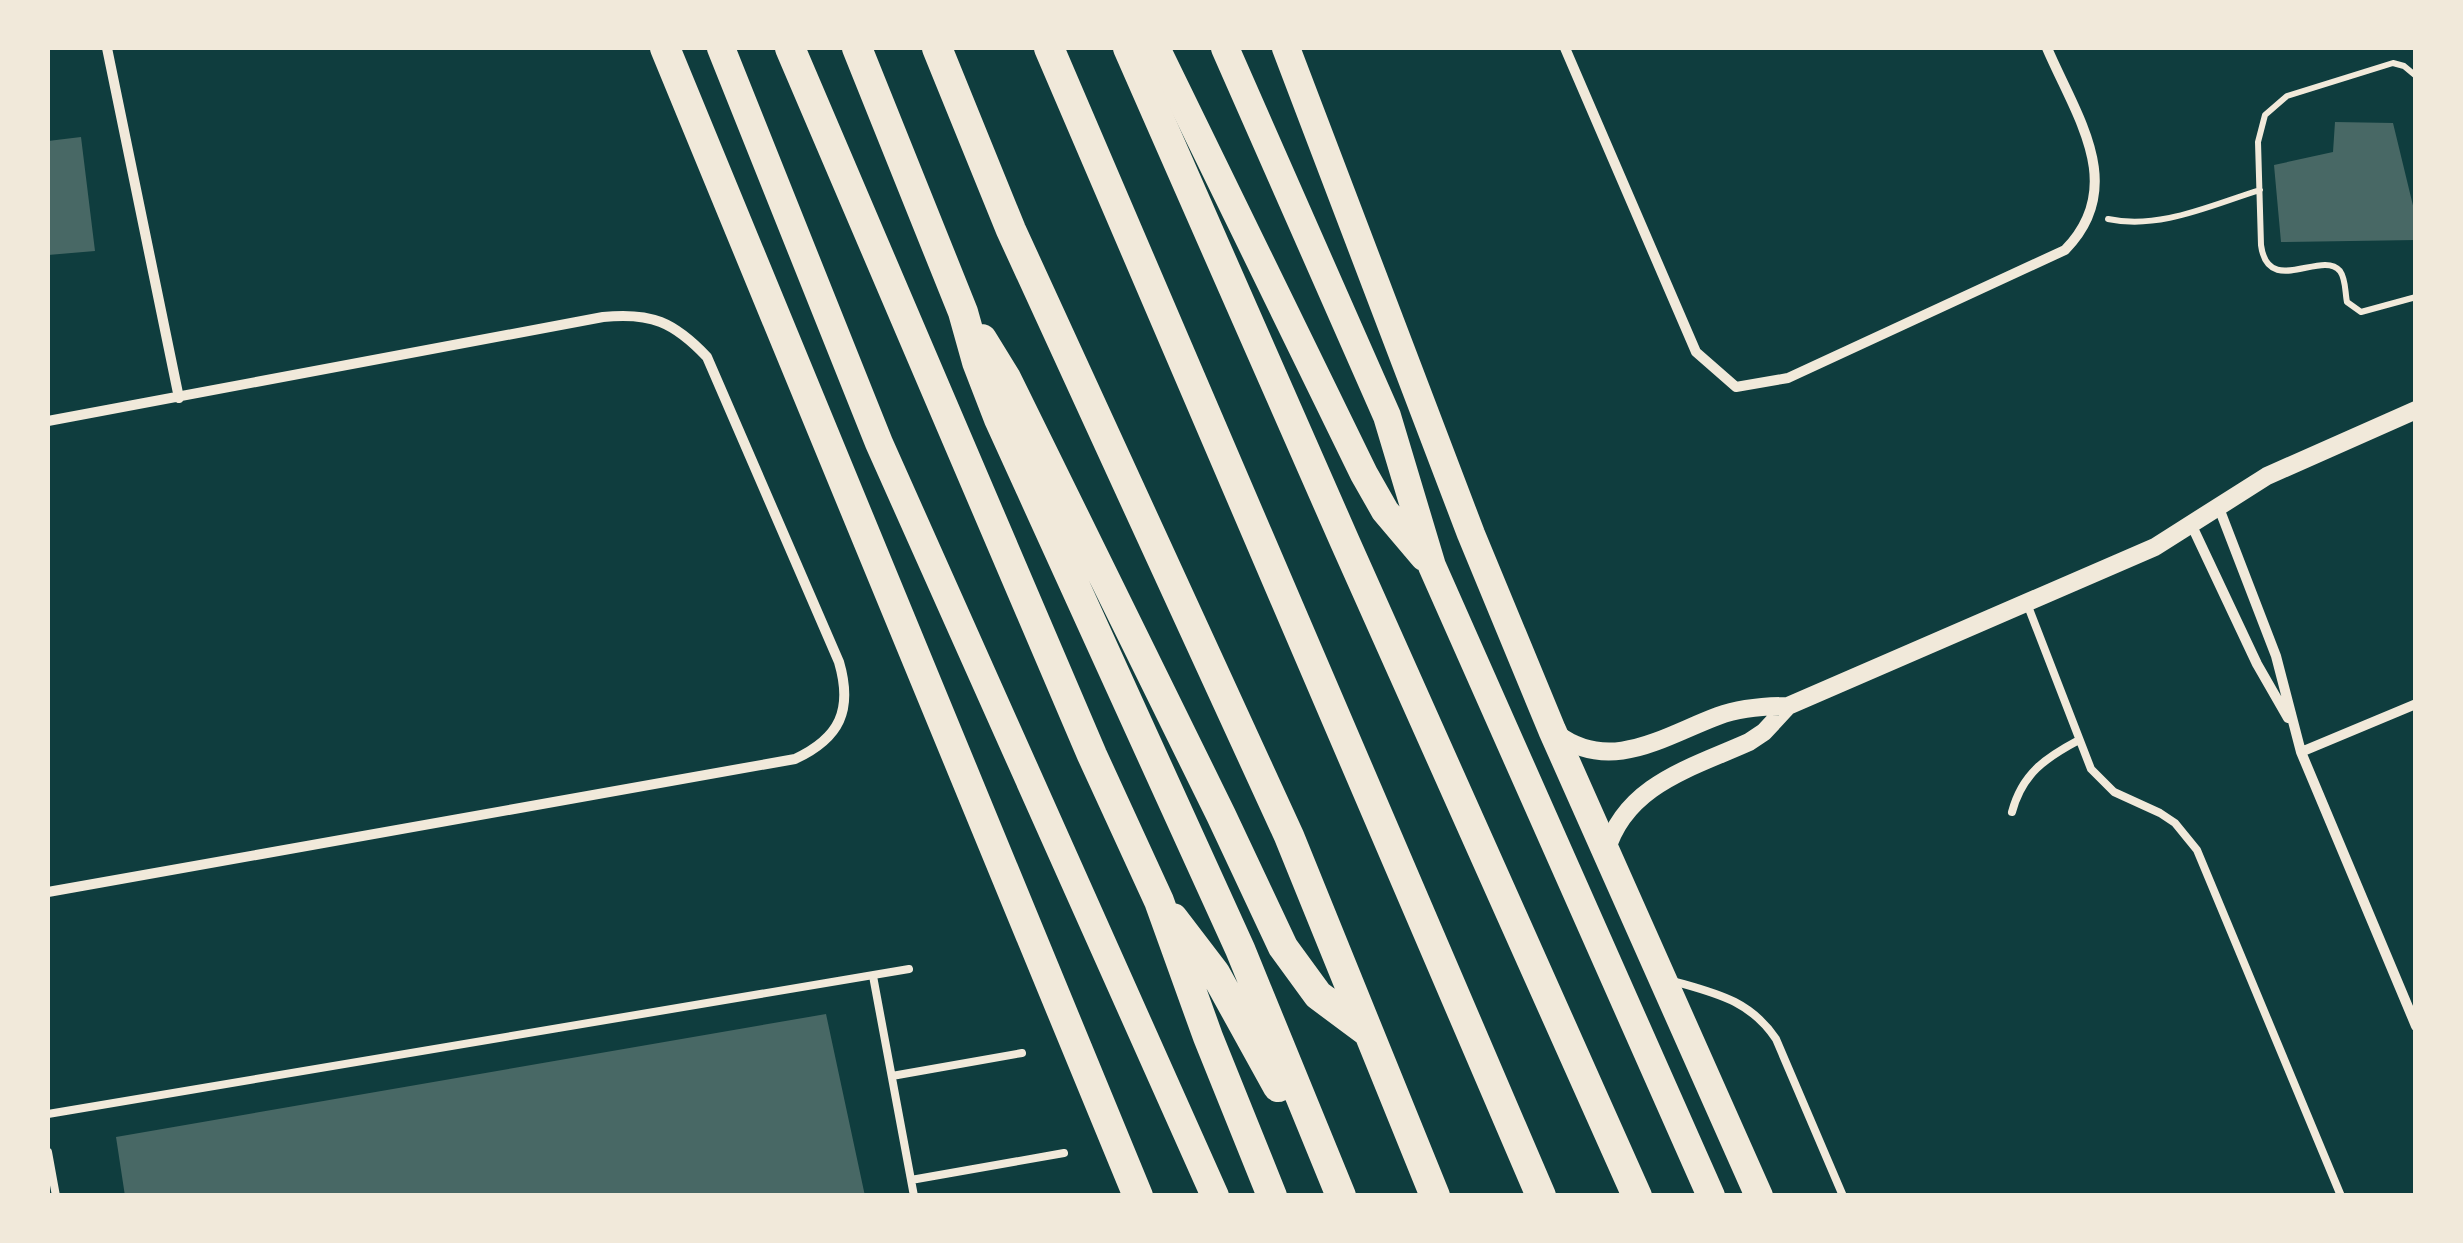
<svg xmlns="http://www.w3.org/2000/svg" width="2463" height="1243" font-family="'Noto Sans',sans-serif">
  <rect width="100%" height="100%" fill="#0f3d3e"/>
  <path fill="#486865" d="M2335,122l58,1 23,95v22l-135,2 -7,-77 59,-13z
    M81,137l14,114 -47,4v-114z
    M826,1014l39,182h-740l-9,-59z"/>
  <g fill="none" stroke-linecap="round" stroke-linejoin="round">
    <path stroke="#f1e9da" stroke-width="6" d="M2416,76l-12,-10 -11,-3 -106,33 -22,19 -7,27 3,103c7,53 61,4 79,26 6,8 5,22 7,31l14,10 55,-15
      M2108,219c52,11 103,-14 152,-29"/>
    <path stroke="#f1e9da" stroke-width="8" d="M2026,601l65,168 23,23 46,21 15,10 22,27 144,346
      M2012,812c10,-38 33,-54 67,-72
      M873,976l41,220
      M1673,981c42,12 77,19 103,58l67,157
      M892,1076l130,-23
      M48,1114l861,-145
      M48,1152l8,44
      M911,1180l153,-27"/>
    <path stroke="#f1e9da" stroke-width="10" d="M107,48l72,350
      M1565,48l131,304 40,35 52,-9 277,-128c63,-64 11,-134 -18,-202
      M48,421l555,-104c48,-5 71,5 104,40l132,305c14,48 1,76 -44,97l-747,133
      M2219,508l57,148 25,96 115,274
      M2192,526l65,138 31,54
      M2301,752l115,-48"/>
    <path stroke="#f1e9da" stroke-width="18" d="M1557,734c54,40 107,2 161,-18 22,-8 46,-10 70,-10l367,-159 112,-71 149,-66
      M1606,852c19,-67 85,-84 143,-110l15,-10 24,-26"/>
    <path stroke="#f1e9da" stroke-width="28" d="M721,48l158,395 336,753
      M1156,48l208,426 21,37 39,46
      M1225,48l162,368 45,150 279,630
      M1286,48l185,486 81,196 207,466"/>
    <path stroke="#f1e9da" stroke-width="30" d="M665,48l473,1148
      M790,48l302,707 67,146 49,136 64,159
      M857,48l106,264 14,50 22,57 241,530 101,247
      M937,48l74,182 278,606 146,360
      M1049,48l492,1148
      M1128,48l217,494 292,654
      M982,339l24,39 215,437 62,132 35,48 47,35
      M1173,918l42,55 63,114"/>
  </g>
  <rect width="2463" height="1243" fill="none" stroke="#f1e9da" stroke-width="100"/>
</svg>
